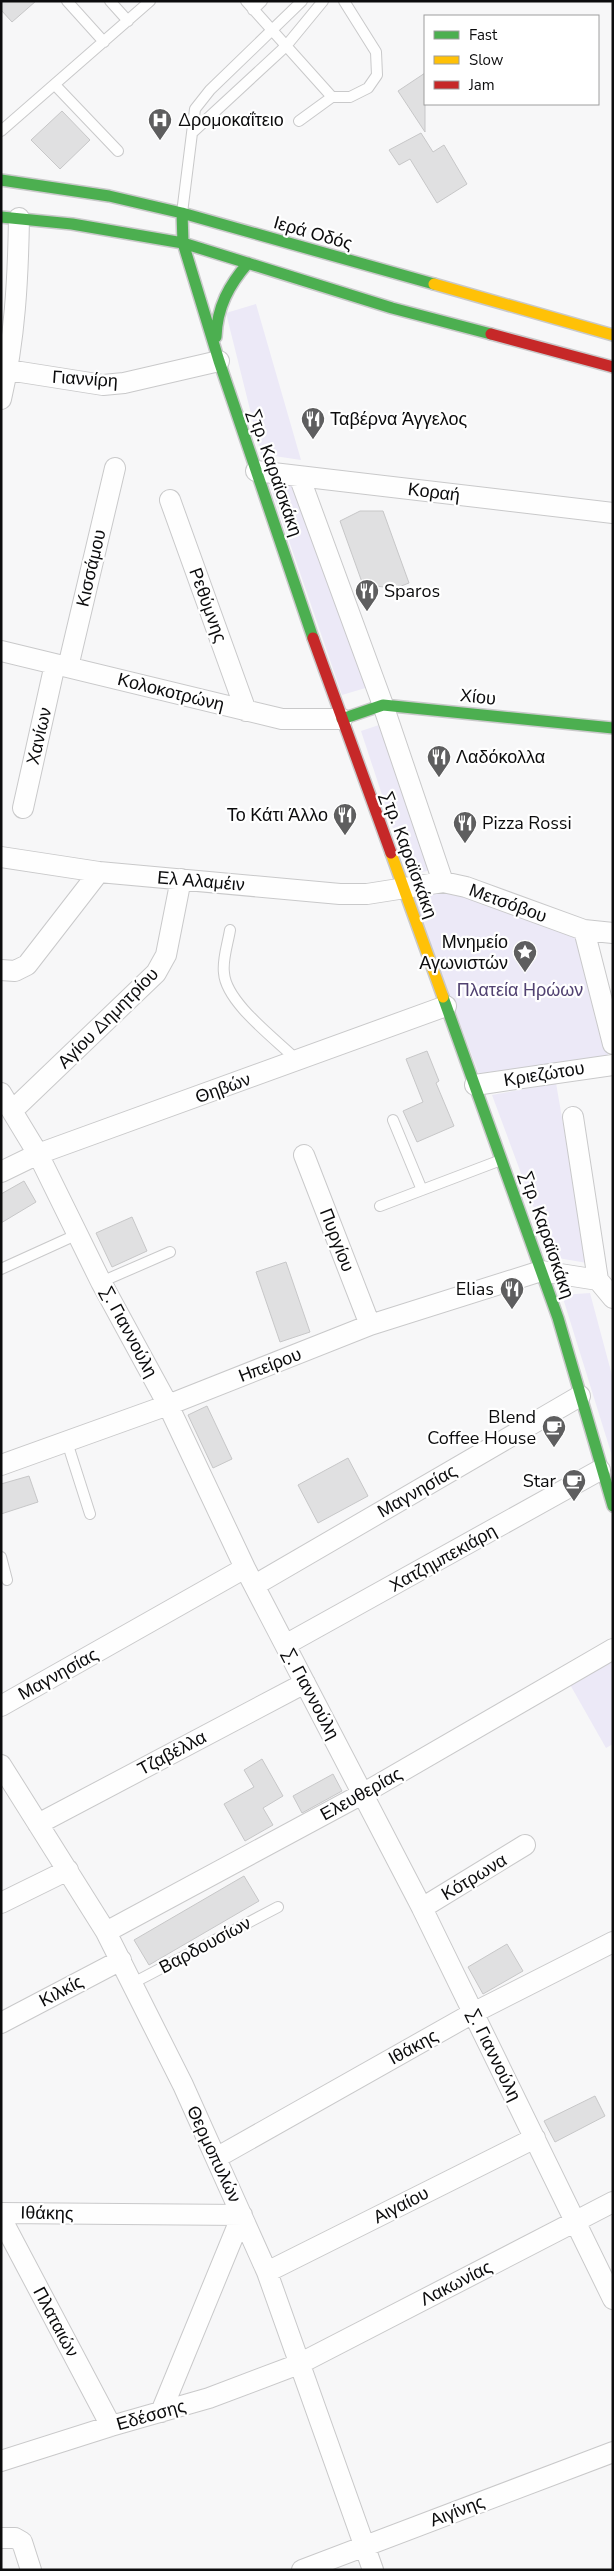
<svg xmlns="http://www.w3.org/2000/svg" width="614" height="2571" font-family="'Nunito Sans',sans-serif">
  <rect width="100%" height="100%" fill="#f7f7f8"/>
  <path fill="#ece9f7" d="M256,304l45,156 -40,-6 -35,-141z
    M266,474l31,4 75,208 -30,9z
    M385,723l49,147 -26,4 -47,-143z
    M443,886l134,50 32,121 -129,20 -68,-182z
    M556,1083l31,180 -35,-6 -60,-162z
    M590,1293l23,86v80l-51,-164z
    M613,1656v88l-7,4 -38,-67z"/>
  <path fill="#e0e0e1" stroke="#c7c7c8" d="M1,1h35l-24,21 -11,-12z
    M425,73v59l-27,-41z
    M62,111l28,29 -30,29 -29,-29z
    M421,133l12,19 11,-7 23,39 -30,19 -27,-44 -11,6 -10,-15z
    M360,511h23l26,72 -13,5 -33,-3 -23,-64z
    M427,1051l12,30 -3,2 18,43 -37,16 -14,-31 20,-9 -17,-43z
    M24,1181l12,21 -35,21v-29z
    M132,1217l15,34 -35,16 -16,-34z
    M286,1262l24,70 -30,10 -24,-70z
    M207,1406l25,53 -19,9 -25,-53z
    M348,1458l20,38 -50,27 -20,-38z
    M29,1476l9,26 -37,12v-30z
    M262,1759l21,37 -20,12 10,17 -28,16 -21,-37 30,-17 -10,-17z
    M333,1774l9,17 -40,22 -9,-17z
    M244,1876l15,25 -110,64 -15,-25z
    M507,1944l16,27 -40,23 -15,-27z
    M595,2096l10,20 -50,26 -11,-21z"/>
  <g fill="none" stroke-linecap="round" stroke-linejoin="round">
    <g stroke="#c9c9ca" stroke-width="12">
      <path id="lane" d="M67,1l37,41
        M110,1l18,20
        M246,1l86,96
        M253,10l9,-9
        M55,85l63,66
        M299,121l33,-24h18l18,-9 9,-13 -1,-23 -32,-51
        M1,131l149,-130
        M194,131l92,-85 37,-45
        M182,213l13,-104 15,-19 92,-89
        M230,930c-2,13 -8,30 -6,43 2,30 53,67 74,88
        M393,1120l29,70
        M380,1206l121,-46
        M1,1269l77,-35
        M101,1282l69,-30
        M67,1442l23,72
        M1,1557l6,23
        M133,1983l145,-76"/>
    </g>
    <g stroke="#c9c9ca" stroke-width="22">
      <path id="street" d="M8,370l95,15 21,-2 95,-22
        M1,399c14,-60 17,-120 18,-181
        M256,471l357,42
        M299,476l84,229 60,177
        M170,500l76,211
        M1,651l281,68h60
        M68,667l47,-199
        M23,808l32,-144
        M1,857l98,15 241,22h27l76,-12 23,5 118,43 29,3
        M584,930l29,114
        M1,970l14,1 12,-6 72,-93
        M475,1085l138,-20
        M1,1093l37,61 63,128 67,123 77,163 177,340 191,391
        M13,1110l143,-137 10,-18 15,-76
        M573,1117l25,163
        M304,1155l66,170
        M1,1172l37,-18 408,-148
        M1,1465l167,-60 202,-80 171,-54 57,9 15,18
        M255,1585l325,-189
        M285,1645l315,-175
        M1,1706l244,-138
        M1,1765l105,167 77,153 84,187 106,298
        M38,1824l267,-141
        M1,1903l67,-33
        M422,1908l103,-63
        M106,1932l258,-139 249,-144
        M1,2023l120,-63
        M216,2158l257,-145 140,-71
        M1,2213l241,2 -81,197
        M1,2218l110,208
        M267,2272l268,-134
        M1,2461l110,-35 98,-28 90,-34 314,-162
        M1,2538h14l7,4 9,28
        M302,2570l311,-118"/>
    </g>
    <g stroke="#c9c9ca" stroke-width="14">
      <path id="fast" d="M1,180l108,16 73,17 252,71
        M182,213l1,30 36,118 94,277
        M1,217l71,7 111,19 209,65 99,26
        M216,337c1,-30 13,-52 32,-74
        M342,719l41,-14 230,23
        M443,997l115,321 55,188"/>
    </g>
    <g stroke="#c9c9ca" stroke-width="14">
      <path id="slow" d="M434,284l179,51
        M391,853l52,144"/>
    </g>
    <g stroke="#c9c9ca" stroke-width="14">
      <path id="jam" d="M491,334l122,33
        M313,638l78,215"/>
    </g>
    <use href="#lane" stroke="#fefefe" stroke-width="10"/>
    <use href="#street" stroke="#fefefe" stroke-width="20"/>
    <use href="#fast" stroke="#4caf50" stroke-width="11"/>
    <use href="#slow" stroke="#ffc107" stroke-width="11"/>
    <use href="#jam" stroke="#c62828" stroke-width="11"/>
  </g>
  <defs>
    <g id="hospital-pin" transform="scale(1.25)"><path d="M0 17L-7.5 6A9.5 9.5 0 1 1 7.5 6Z" fill="#5e5e5f" stroke="#fff"/><path d="M-5-5h3v3.5h4V-5h3V5h-3V1.5h-4V5h-3Z" fill="#fff"/></g>
    <g id="restaurant-pin" transform="scale(1.25)"><path d="M0 17L-7.5 6A9.5 9.5 0 1 1 7.5 6Z" fill="#5e5e5f" stroke="#fff"/><path d="M-5-6h1v4h1v-4h1v4h1v-4h1v5L-1.5 .5V6h-2V.5L-5-1ZM5-6V6H3V1.5H1.5Q1.5-4 5-6Z" fill="#fff"/></g>
    <g id="sight-pin" transform="scale(1.25)"><path d="M0 17L-7.5 6A9.5 9.5 0 1 1 7.5 6Z" fill="#5e5e5f" stroke="#fff"/><path d="M0-6L1.8-2.2L6-1.7L2.9 1.2L3.7 5.4L0 3.3L-3.7 5.4L-2.9 1.2L-6-1.7L-1.8-2.2Z" fill="#fff"/></g>
    <g id="cafe-pin" transform="scale(1.25)"><path d="M0 17L-7.5 6A9.5 9.5 0 1 1 7.5 6Z" fill="#5e5e5f" stroke="#fff"/><path d="M-5.5-4.5H6V0H3Q3 3.5 0 3.5H-2.5Q-5.5 3.5-5.5 0ZM3-3.2v2h1.7v-2ZM-6 4.5H4V6H-6Z" fill="#fff"/></g>
  </defs>
  <g fill-rule="evenodd">
    <use href="#hospital-pin" x="160" y="120"/>
    <use href="#restaurant-pin" x="313" y="419"/>
    <use href="#restaurant-pin" x="367" y="591"/>
    <use href="#restaurant-pin" x="439" y="757"/>
    <use href="#restaurant-pin" x="345" y="815"/>
    <use href="#restaurant-pin" x="465" y="823"/>
    <use href="#sight-pin" x="525" y="952"/>
    <use href="#restaurant-pin" x="512" y="1289"/>
    <use href="#cafe-pin" x="554" y="1427"/>
    <use href="#cafe-pin" x="574" y="1481"/>
  </g>
  <g text-anchor="middle" stroke-width="4.5" stroke-linejoin="round" paint-order="stroke">
    <g font-size="18" fill="#0c0c0d" stroke="#fff" text-anchor="start">
      <text x="178" y="126">Δρομοκαΐτειο</text>
      <text x="330" y="425">Ταβέρνα Άγγελος</text>
      <text x="384" y="597">Sparos</text>
      <text x="456" y="763">Λαδόκολλα</text>
      <text x="328" y="821" text-anchor="end">Το Κάτι Άλλο</text>
      <text x="482" y="829">Pizza Rossi</text>
      <text x="508" y="948" text-anchor="end">Μνημείο<tspan x="508" dy="21">Αγωνιστών</tspan></text>
      <text x="494" y="1295" text-anchor="end">Elias</text>
      <text x="536" y="1423" text-anchor="end">Blend<tspan x="536" dy="21">Coffee House</tspan></text>
      <text x="556" y="1487" text-anchor="end">Star</text>
    </g>
    <g font-size="18" fill="#0c0c0d" stroke="#fff">
      <text transform="translate(313 233) rotate(16)" y="6">Ιερά Οδός</text>
      <text transform="translate(85 379) rotate(4)" y="6">Γιαννίρη</text>
      <text transform="translate(275 473) rotate(71)" y="6">Στρ. Καραϊσκάκη</text>
      <text transform="translate(434 492) rotate(7)" y="6">Κοραή</text>
      <text transform="translate(91 568) rotate(-77)" y="6">Κισσάμου</text>
      <text transform="translate(208 605) rotate(70)" y="6">Ρεθύμνης</text>
      <text transform="translate(171 692) rotate(14)" y="6">Κολοκοτρώνη</text>
      <text transform="translate(478 697) rotate(6)" y="6">Χίου</text>
      <text transform="translate(39 736) rotate(-77)" y="6">Χανίων</text>
      <text transform="translate(409 855) rotate(70)" y="6">Στρ. Καραϊσκάκη</text>
      <text transform="translate(201 881) rotate(5)" y="6">Ελ Αλαμέιν</text>
      <text transform="translate(508 903) rotate(20)" y="6">Μετσόβου</text>
      <text transform="translate(108 1018) rotate(-45)" y="6">Αγίου Δημητρίου</text>
      <text transform="translate(544 1074) rotate(-9)" y="6">Κριεζώτου</text>
      <text transform="translate(223 1088) rotate(-20)" y="6">Θηβών</text>
      <text transform="translate(547 1235) rotate(71)" y="6">Στρ. Καραϊσκάκη</text>
      <text transform="translate(337 1240) rotate(69)" y="6">Πυργίου</text>
      <text transform="translate(129 1332) rotate(62)" y="6">Σ. Γιαννούλη</text>
      <text transform="translate(270 1365) rotate(-21)" y="6">Ηπείρου</text>
      <text transform="translate(417 1491) rotate(-30)" y="6">Μαγνησίας</text>
      <text transform="translate(443 1558) rotate(-29)" y="6">Χατζημπεκιάρη</text>
      <text transform="translate(58 1674) rotate(-29)" y="6">Μαγνησίας</text>
      <text transform="translate(311 1694) rotate(62)" y="6">Σ. Γιαννούλη</text>
      <text transform="translate(172 1753) rotate(-28)" y="6">Τζαβέλλα</text>
      <text transform="translate(361 1794) rotate(-29)" y="6">Ελευθερίας</text>
      <text transform="translate(474 1877) rotate(-31)" y="6">Κότρωνα</text>
      <text transform="translate(205 1945) rotate(-28)" y="6">Βαρδουσίων</text>
      <text transform="translate(61 1991) rotate(-28)" y="6">Κιλκίς</text>
      <text transform="translate(413 2047) rotate(-29)" y="6">Ιθάκης</text>
      <text transform="translate(494 2055) rotate(64)" y="6">Σ. Γιαννούλη</text>
      <text transform="translate(214 2154) rotate(65)" y="6">Θερμοπυλών</text>
      <text transform="translate(401 2205) rotate(-27)" y="6">Αιγαίου</text>
      <text transform="translate(47 2213) rotate(1)" y="6">Ιθάκης</text>
      <text transform="translate(456 2283) rotate(-27)" y="6">Λακωνίας</text>
      <text transform="translate(56 2322) rotate(62)" y="6">Πλαταιών</text>
      <text transform="translate(151 2415) rotate(-16)" y="6">Εδέσσης</text>
      <text transform="translate(457 2511) rotate(-21)" y="6">Αιγίνης</text>
    </g>
    <g font-size="18" fill="#514271" stroke="#fff">
      <text x="520" y="996">Πλατεία Ηρώων</text>
    </g>
  </g>
  <rect width="614" height="2571" fill="none" stroke="#0c0c0d" stroke-width="5"/>
  <rect x="424" y="15" width="175" height="90" fill="#ffffff" stroke="#9e9e9e"/>
  <rect x="434" y="31" width="25" height="8" fill="#4caf50" stroke="#9e9e9e"/>
  <text x="469" y="40" font-size="15" fill="#0c0c0d">Fast</text>
  <rect x="434" y="56" width="25" height="8" fill="#ffc107" stroke="#9e9e9e"/>
  <text x="469" y="65" font-size="15" fill="#0c0c0d">Slow</text>
  <rect x="434" y="81" width="25" height="8" fill="#c62828" stroke="#9e9e9e"/>
  <text x="469" y="90" font-size="15" fill="#0c0c0d">Jam</text>
</svg>
